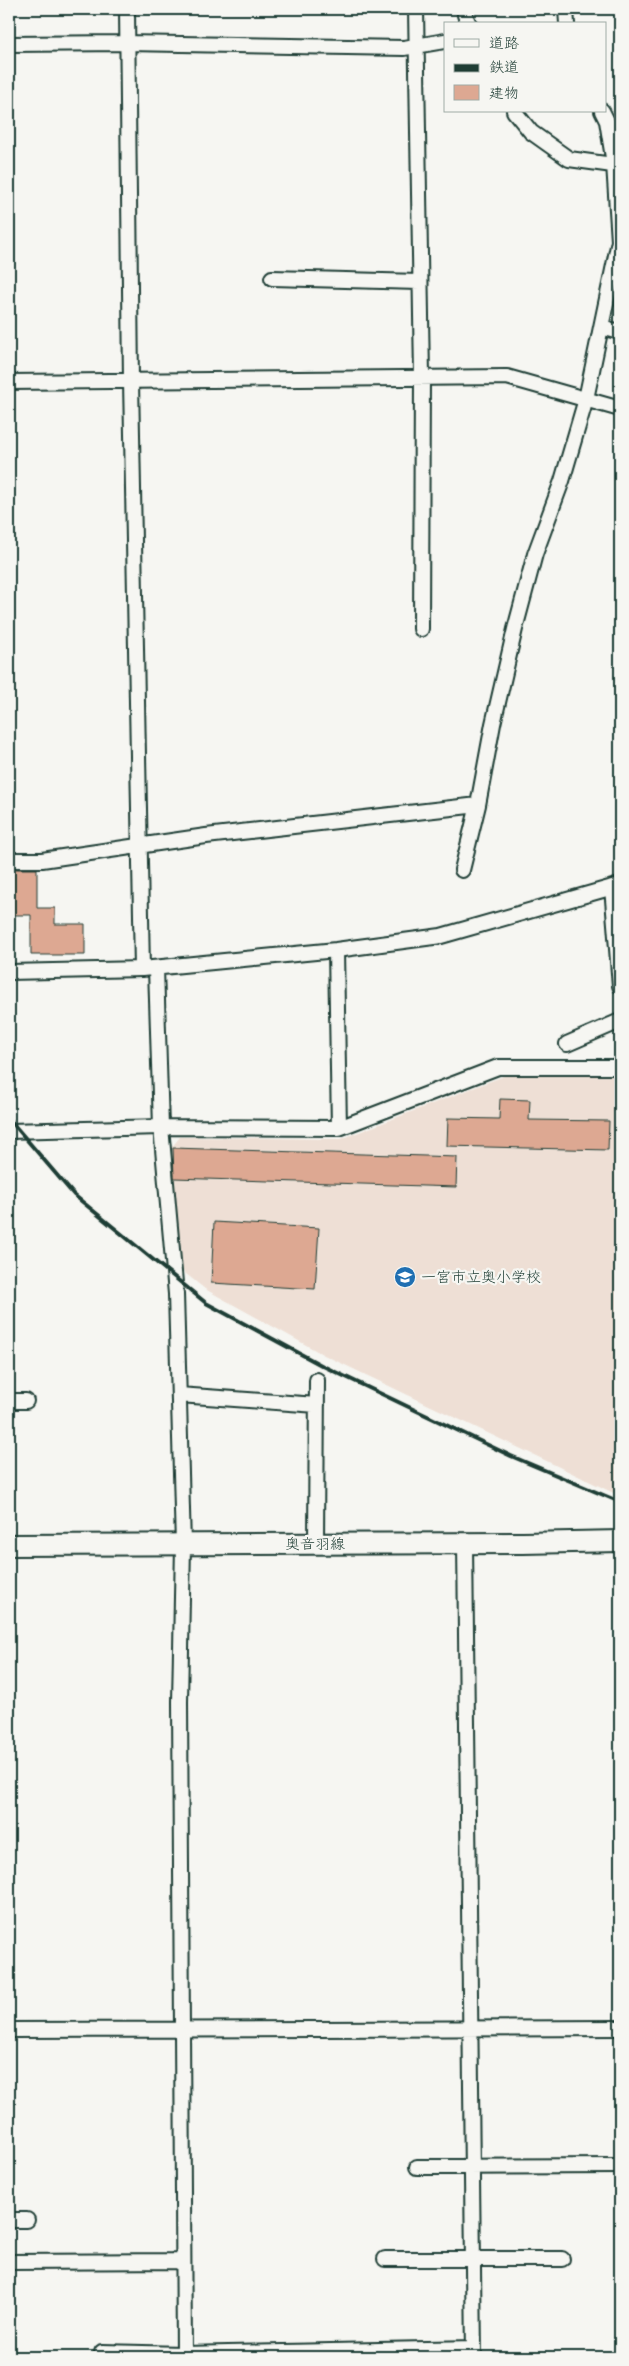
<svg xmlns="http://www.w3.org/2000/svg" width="629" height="2366" font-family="'Shantell Sans','Klee One',sans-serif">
  <rect width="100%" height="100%" fill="#f6f6f2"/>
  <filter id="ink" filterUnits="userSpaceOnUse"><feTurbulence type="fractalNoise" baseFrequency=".02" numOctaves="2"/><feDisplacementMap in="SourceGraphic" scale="10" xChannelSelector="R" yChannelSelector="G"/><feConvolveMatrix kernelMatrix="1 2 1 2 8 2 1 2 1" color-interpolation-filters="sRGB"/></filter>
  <g filter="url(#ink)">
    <path fill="#eedfd5" d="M509,1074h111v422l-296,-141 -119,-66 -29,-23 -5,-118 9,-11 161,2z"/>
    <path fill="#dda892" stroke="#1f3d34" d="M9,869h28v39h18v16h30v31h-54v-40h-22z
      M500,1099l30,1 -1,20 80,1 -1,29 -161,-4 1,-28 51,1z
      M173,1148l284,9 -1,30 -282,-9z
      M214,1222l105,6 -4,61 -104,-6z"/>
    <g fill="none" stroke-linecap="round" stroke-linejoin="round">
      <g stroke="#1f3d34" stroke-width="18">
        <path id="minor" d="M127,9l4,372 11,588
          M416,9l6,367 -1,253
          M466,9l-1,6 4,9
          M566,9l1,15
          M9,44l118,-1 277,5 41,-7
          M514,111l17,21 38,27 51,7
          M272,278l147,4
          M601,327l19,5
          M9,382l498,-5 113,32
          M9,860h33l164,-24 272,-31
          M462,870l16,-65 15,-81 22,-95 20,-75 27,-73 24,-82 33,-158 -5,-77 -7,-43 -5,-10
          M612,887l8,99
          M336,950l3,178
          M156,968l5,159 15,167 7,251 -3,157 4,655
          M9,972l133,-3 194,-19 105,-14 179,-51
          M567,1044l53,-23
          M9,1131l152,-4 178,1 159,-61h122
          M179,1395l138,10
          M9,1401h17
          M465,1543l9,814
          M316,1544l1,-164
          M9,2030l611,-2
          M417,2167l203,-1
          M9,2220h18
          M385,2259h177
          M9,2262l174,-1
          M102,2352l81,2 291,-6"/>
      </g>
      <g stroke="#1f3d34" stroke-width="24">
        <path id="secondary" d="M9,1545l514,-2 97,-2"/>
      </g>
      <use href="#minor" stroke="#f6f6f2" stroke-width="14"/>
      <use href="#secondary" stroke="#f6f6f2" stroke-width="20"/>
      <path stroke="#1f3d34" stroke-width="4" d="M9,1119l65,76 132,108 117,63 188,90 109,46"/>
    </g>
  </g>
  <defs>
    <g id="school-disc" transform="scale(1.125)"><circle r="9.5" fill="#1f6fb2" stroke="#f6f6f2"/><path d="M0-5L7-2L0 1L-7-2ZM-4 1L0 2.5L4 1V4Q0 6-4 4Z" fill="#fff"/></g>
  </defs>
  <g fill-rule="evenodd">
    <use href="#school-disc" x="405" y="1277"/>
  </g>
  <g text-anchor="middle" stroke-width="4.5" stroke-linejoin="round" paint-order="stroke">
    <g font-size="15" fill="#1f3d34" stroke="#f6f6f2" text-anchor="start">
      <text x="421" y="1282">一宮市立奥小学校</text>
    </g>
    <g font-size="15" fill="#1f3d34" stroke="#f6f6f2">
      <text x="315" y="1549">奥音羽線</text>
    </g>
  </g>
  <rect width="629" height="2366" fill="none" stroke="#f6f6f2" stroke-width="30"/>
  <rect x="15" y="15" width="599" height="2336" fill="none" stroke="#1f3d34" stroke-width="2" filter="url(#ink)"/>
  <rect x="444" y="22" width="162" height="90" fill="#f6f6f2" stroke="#a0aca6"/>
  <rect x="454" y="39" width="25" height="8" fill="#f6f6f2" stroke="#a0aca6"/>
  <text x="489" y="48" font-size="15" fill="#1f3d34">道路</text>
  <rect x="454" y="64" width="25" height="8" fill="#1f3d34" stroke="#a0aca6"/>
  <text x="489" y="72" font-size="15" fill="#1f3d34">鉄道</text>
  <rect x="454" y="85" width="25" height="15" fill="#dda892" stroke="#a0aca6"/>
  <text x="489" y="98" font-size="15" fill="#1f3d34">建物</text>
</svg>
